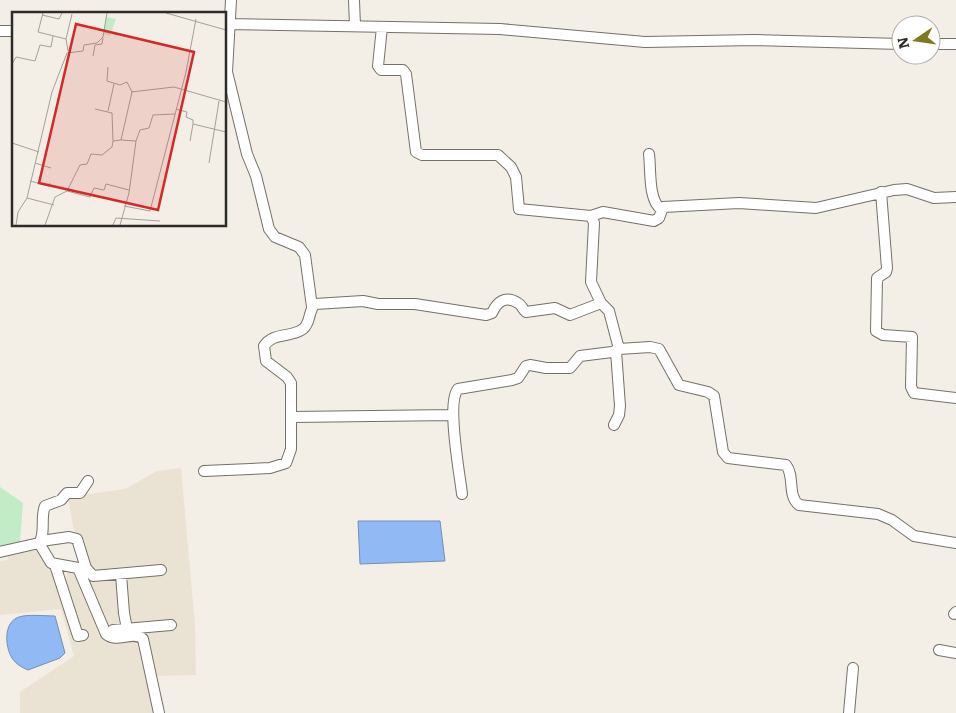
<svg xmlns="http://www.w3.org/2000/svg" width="956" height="713" font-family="Literata,serif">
  <rect width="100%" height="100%" fill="#f3efe6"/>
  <path fill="#eae3d4" d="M181,468l14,157 1,50 -42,1 -9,-42 -37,-2 -23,-55 -9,-33 -8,-47 57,-8 32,-18z
    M39,550l12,18 3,11 12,-2 2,-9 9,6 28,68 30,-3 7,4 12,70h-134v-21l54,-36 -13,-47 -61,6v-54l8,-1v-7z"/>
  <path fill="#c1ecc6" d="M0,487l23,16 -3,40 -20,5z"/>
  <path fill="#91baf4" stroke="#738fb7" d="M358,521h82l5,40 -85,3z
    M55,616l10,37 -5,5 -32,12c-7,-3 -12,-6 -16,-12 -7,-11 -9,-36 7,-41 9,-3 25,-1 36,-1z"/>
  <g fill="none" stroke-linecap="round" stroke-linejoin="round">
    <g stroke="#75716a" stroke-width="12">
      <path id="minor" d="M231,0l-4,72 20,82 9,22 13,53 6,8 24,10 6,8 7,52
        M354,0l1,26
        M225,24l275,5 145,13 110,-2 146,4
        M382,27l-4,39 3,4h22l3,4 10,78 6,3h76l13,12 5,10 3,32 72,7 3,7 -3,59 10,21
        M0,31h14
        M931,44h25
        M649,154c2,15 -1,46 12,55
        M881,192l6,76 -1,4 -9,6 -1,53 7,4 29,2 -1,50 3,6 42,5
        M591,216l12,-4 51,9 5,-3 4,-11 76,-4 77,5 78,-18 13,-1 27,9 22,-1
        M292,417l161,-2
        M614,425l5,-10 1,-9 -4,-55
        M204,471l66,-3 16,-5 5,-14v-66l-4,-6 -21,-16 -2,-15c9,-14 27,-8 39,-17 8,-6 5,-18 12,-25l48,-3 15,3h37l71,11 6,-2c5,-11 13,-18 26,-10 4,2 4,6 8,9l29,-4 15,7 31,-12 8,8 10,38 31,-2 9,2 20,36 29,7 6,4 9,56 5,6 58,7c9,11 1,31 13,40l79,9 14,6 22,16 42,7
        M462,494c-2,-19 -16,-92 -4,-105l54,-9 6,-2 8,-12 4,-1 16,3h24l10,-12 32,-4 7,-3
        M41,541l28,-4 8,2 9,29 7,8 68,-6
        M39,543c7,-10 1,-25 6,-37l16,-6 6,-7h13l8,-12
        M0,552l39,-9 12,20 27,5 28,66c11,10 26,-4 37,5l16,74
        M55,565l23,71 5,-1
        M121,575l3,38 3,16
        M954,614l2,-2
        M113,630l58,-5
        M939,650l17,3
        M849,713l4,-45"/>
    </g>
    <use href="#minor" stroke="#fff" stroke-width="10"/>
  </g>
  <g transform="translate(12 12)">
    <rect width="214" height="214" fill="#f3efe6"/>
    <path d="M94,5l10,2 -6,17 -7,-2z" fill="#c1ecc6"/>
    <path fill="none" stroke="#a4a19a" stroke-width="1" d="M31,1l-5,19 28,7M154,1l60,17M30,3l17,4 3,-6M56,39l-2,-12 6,-25M81,44l2,-11 7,-1 1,-6M0,52l4,-7 19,4 5,-16 11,2 2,-11M119,80l43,-5 52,15M83,97l17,4 1,28M164,97l11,3 -1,5 7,3v4M96,99l6,-27M109,128l15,1 4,-11 9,-2 4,-13 22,-1M178,129l3,-17 33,8M0,131l27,9M23,151l16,5M197,151l10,-62M18,169l19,5 1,-3M55,179l23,6 4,-9 10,2 2,-6 23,6M15,186l27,7M112,194l26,5 36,-139 10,-53M4,213l2,-13 9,-14 25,-106 15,-39 16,-2 1,-6 13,-2 6,-6 4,-24M33,213l10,-28 12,-6 13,-26 7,-1 4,-10 11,1 10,-8 1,-6 8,-1 11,-48 -5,-10 -7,3 -13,-4 1,-14M101,213l3,-7 44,3M108,213l9,-32 7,-52"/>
    <path fill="#d62828" fill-opacity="0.15" stroke="#d62828" stroke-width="2.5" d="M64,12l118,28 -36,158 -119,-27z"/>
    <rect width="214" height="214" fill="none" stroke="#2d2c28" stroke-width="2.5"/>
  </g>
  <g transform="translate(916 40) rotate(257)"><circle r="24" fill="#ffffff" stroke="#ababa9"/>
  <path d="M0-4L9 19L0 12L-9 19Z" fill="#7d791f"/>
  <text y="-8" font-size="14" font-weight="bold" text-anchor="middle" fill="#2d2c28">N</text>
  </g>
</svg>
